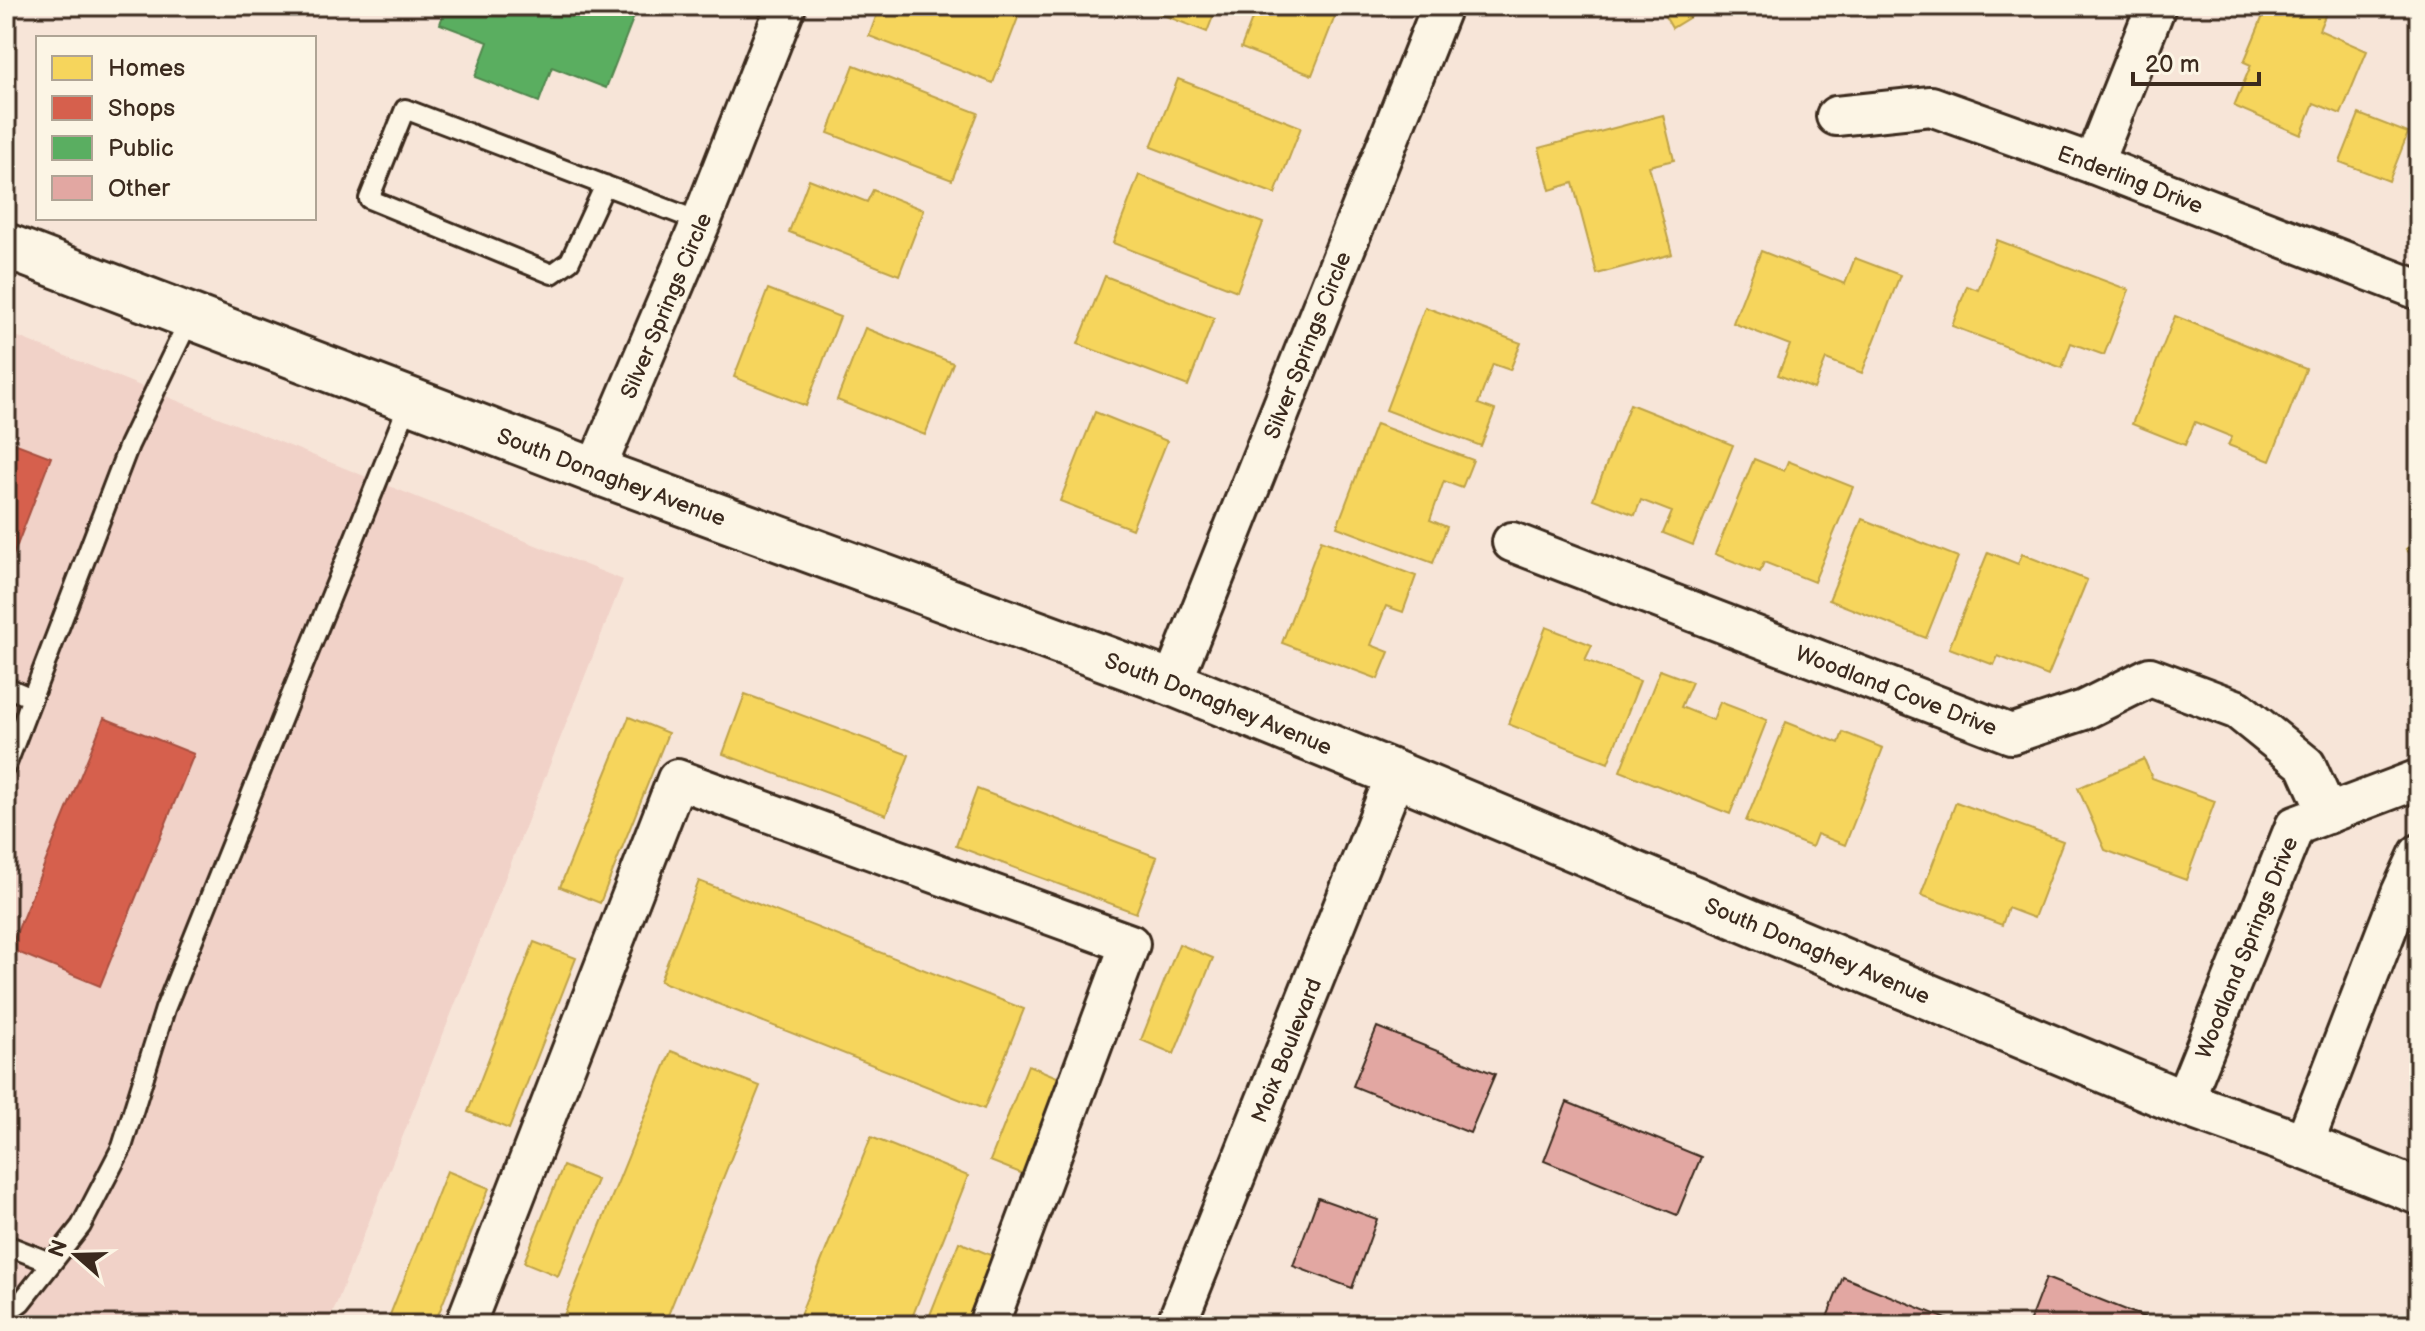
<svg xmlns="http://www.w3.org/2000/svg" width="2425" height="1331" font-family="'Balsamiq Sans',sans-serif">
  <rect width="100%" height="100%" fill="#f7e5d8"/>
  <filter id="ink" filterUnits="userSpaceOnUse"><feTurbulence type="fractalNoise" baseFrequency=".0125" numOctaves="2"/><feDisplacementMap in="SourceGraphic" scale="16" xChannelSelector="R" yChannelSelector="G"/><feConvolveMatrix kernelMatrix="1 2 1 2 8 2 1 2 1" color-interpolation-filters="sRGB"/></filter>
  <g filter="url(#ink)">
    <path fill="#f1d2c8" d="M6,332l617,248 -295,745h-322z"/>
    <path fill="#f6d55c" stroke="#bea249" stroke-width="2" d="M880,6h116l23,9 -26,68 -124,-47z
      M1140,6h77l-10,26z
      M1257,6h82l-27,69 -71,-27z
      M1659,6h49l-36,22z
      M2267,6h62l-10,24 48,21 -26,63 -27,-11 -13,32 -67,-29 17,-41 -7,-3z
      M854,65l124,48 -26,67 -124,-47z
      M1178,79l123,48 -26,67 -124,-47z
      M2359,114l49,19 -19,48 -49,-19z
      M1663,115l11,45 -25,6 23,88 -75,20 -24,-91 -23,7 -11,-42z
      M1139,175l124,48 -26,68 -124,-48z
      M809,179l58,23 6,-12 51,20 -25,65 -110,-43z
      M1997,240l132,50 -25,65 -33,-12 -9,25 -110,-42 15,-40 11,4z
      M1761,251l84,33 10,-26 45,17 -38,98 -36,-14 -12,30 -36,-14 12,-30 -57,-22z
      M1105,276l109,42 -26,68 -110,-42z
      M768,289l72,28 -34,89 -72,-29z
      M1425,307l96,36 -11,27 -17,-6 -15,40 17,6 -14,36 -95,-36z
      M2175,316l131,53 -36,92 -42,-16 4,-8 -37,-15 -10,23 -53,-21z
      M865,328l88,35 -28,72 -88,-35z
      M1630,404l103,41 -40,100 -30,-12 9,-21 -31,-12 -6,15 -42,-16z
      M1095,412l72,29 -35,88 -72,-28z
      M1376,424l97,36 -11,28 -18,-7 -14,39 17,7 -14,36 -96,-36z
      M1754,459l30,12 4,-10 65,26 -39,95 -50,-20 -4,10 -45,-18z
      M1862,519l96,38 -32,81 -97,-38z
      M2419,538v25l-13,-14z
      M1321,540l95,36 -13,36 -17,-6 -15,39 18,7 -11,27 -96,-36z
      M1988,552l30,12 4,-10 65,26 -39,96 -50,-20 -4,9 -45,-17z
      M1546,627l46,18 -7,15 55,21 -32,82 -100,-39z
      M1660,670l32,12 -11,25 32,13 7,-18 47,18 -37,94 -110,-43z
      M745,694l164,61 -23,60 -163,-61z
      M629,717l39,16 -68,170 -40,-16z
      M1786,722l53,21 4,-11 40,16 -38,97 -28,-11 -5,13 -66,-26z
      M2144,759l8,19 63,23 -29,79 -81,-30 -27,-62z
      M977,789l180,68 -21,56 -180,-67z
      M1956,802l107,39 -29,77 -26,-10 -6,17 -81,-30z
      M699,881l325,128 -40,100 -324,-128z
      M534,942l42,16 -67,171 -41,-17z
      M1179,944l34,14 -39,96 -33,-14z
      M671,1051l89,35 -96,239h-104z
      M1028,1065l34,14 -39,95 -33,-13z
      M871,1137l97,39 -59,149h-113z
      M563,1166l34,14 -39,96 -34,-14z
      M447,1171l42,17 -55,137h-48z
      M959,1242l34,14 -28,69h-39z"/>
    <path fill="#d6604d" stroke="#a8503f" stroke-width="2" d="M6,440l45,17 -45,117z
      M104,718l90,36 -94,232 -90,-37z"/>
    <path fill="#5aae61" stroke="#51864d" stroke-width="2" d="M446,6h192l-32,82 -54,-21 -13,35 -64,-25 13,-35 -48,-18z"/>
    <path fill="#e2a7a2" stroke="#3b2a1e" stroke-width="2" d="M1377,1027l118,47 -25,59 -117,-47z
      M1567,1102l134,55 -24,58 -133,-54z
      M1318,1198l59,21 -25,69 -59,-22z
      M1843,1277l104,42 -2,6h-121z
      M2046,1278l118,47h-136z"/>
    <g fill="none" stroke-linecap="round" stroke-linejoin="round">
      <g stroke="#3b2a1e" stroke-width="24">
        <path id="service" d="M605,185l-35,76 -18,13 -183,-75 36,-90 296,113
          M6,687l26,11
          M6,766l123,-321 61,-127
          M6,1245l46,18
          M6,1313l15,-11 60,-76 41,-79 43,-138 245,-609"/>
      </g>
      <g stroke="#3b2a1e" stroke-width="44">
        <g id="minor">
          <path id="s1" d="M1836,116l95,-10 162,58 326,126"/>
          <path d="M2093,164l63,-158"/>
          <path id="s2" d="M595,471l106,-249 85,-216"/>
          <path id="s3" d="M1512,542l499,192 73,-24 66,-33 88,33 68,55 22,49"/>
          <path id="s4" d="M1172,683l270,-677"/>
          <path id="s5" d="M2183,1103l112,-277 124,-47"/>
          <path d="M2303,1146l98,-253 18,-39"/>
          <path d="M465,1325l212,-546 453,165 -142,381"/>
          <path id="s6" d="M1176,1325l220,-551"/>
        </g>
      </g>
      <g stroke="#3b2a1e" stroke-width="50">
        <g id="tertiary">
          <path id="s7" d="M6,246l589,225 577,212 224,91 787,329 120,43 116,46"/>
        </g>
      </g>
      <use href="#service" stroke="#fcf5e5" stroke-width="18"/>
      <use href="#minor" stroke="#fcf5e5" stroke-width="38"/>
      <use href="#tertiary" stroke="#fcf5e5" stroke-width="44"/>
    </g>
  </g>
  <g text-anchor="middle" stroke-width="8" stroke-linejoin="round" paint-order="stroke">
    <g font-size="22" fill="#3b2a1e" stroke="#fcf5e5">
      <text dy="8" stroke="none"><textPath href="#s1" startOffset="308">Enderling Drive</textPath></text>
      <text dy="8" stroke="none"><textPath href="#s2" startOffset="180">Silver Springs Circle</textPath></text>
      <text dy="8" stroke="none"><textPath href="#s4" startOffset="364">Silver Springs Circle</textPath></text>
      <text dy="8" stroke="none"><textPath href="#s7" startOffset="648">South Donaghey Avenue</textPath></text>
      <text dy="8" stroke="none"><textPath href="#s3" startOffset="412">Woodland Cove Drive</textPath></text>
      <text dy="8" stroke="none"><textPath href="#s7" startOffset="1296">South Donaghey Avenue</textPath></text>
      <text dy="8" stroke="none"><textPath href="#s5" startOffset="168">Woodland Springs Drive</textPath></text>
      <text dy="8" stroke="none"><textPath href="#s7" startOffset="1944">South Donaghey Avenue</textPath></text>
      <text dy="8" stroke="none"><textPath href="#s6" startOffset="296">Moix Boulevard</textPath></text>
    </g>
  </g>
  <rect width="2425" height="1331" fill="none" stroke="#fcf5e5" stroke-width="32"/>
  <rect x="16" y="16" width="2393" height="1299" fill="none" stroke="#3b2a1e" stroke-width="3" filter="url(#ink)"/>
  <rect x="36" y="36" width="280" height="184" fill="#fcf5e5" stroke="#afa495" stroke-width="2"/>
  <rect x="52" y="56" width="40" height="24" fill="#f6d55c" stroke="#afa495" stroke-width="2"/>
  <text x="108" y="76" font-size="24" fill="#3b2a1e">Homes</text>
  <rect x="52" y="96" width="40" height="24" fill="#d6604d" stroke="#afa495" stroke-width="2"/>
  <text x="108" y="116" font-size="24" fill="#3b2a1e">Shops</text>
  <rect x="52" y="136" width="40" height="24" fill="#5aae61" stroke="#afa495" stroke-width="2"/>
  <text x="108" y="156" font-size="24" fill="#3b2a1e">Public</text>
  <rect x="52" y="176" width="40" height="24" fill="#e2a7a2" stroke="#afa495" stroke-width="2"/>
  <text x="108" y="196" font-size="24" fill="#3b2a1e">Other</text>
  <g transform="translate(76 1255) rotate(290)" stroke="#fcf5e5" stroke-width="6" paint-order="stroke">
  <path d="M0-6L14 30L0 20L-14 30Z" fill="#3b2a1e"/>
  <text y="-12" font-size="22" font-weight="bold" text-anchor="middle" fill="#3b2a1e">N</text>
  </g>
  <path d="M2133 72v12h126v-12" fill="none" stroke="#3b2a1e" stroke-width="4"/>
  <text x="2145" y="72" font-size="24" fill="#3b2a1e" stroke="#fcf5e5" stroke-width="6" paint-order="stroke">20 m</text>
</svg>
